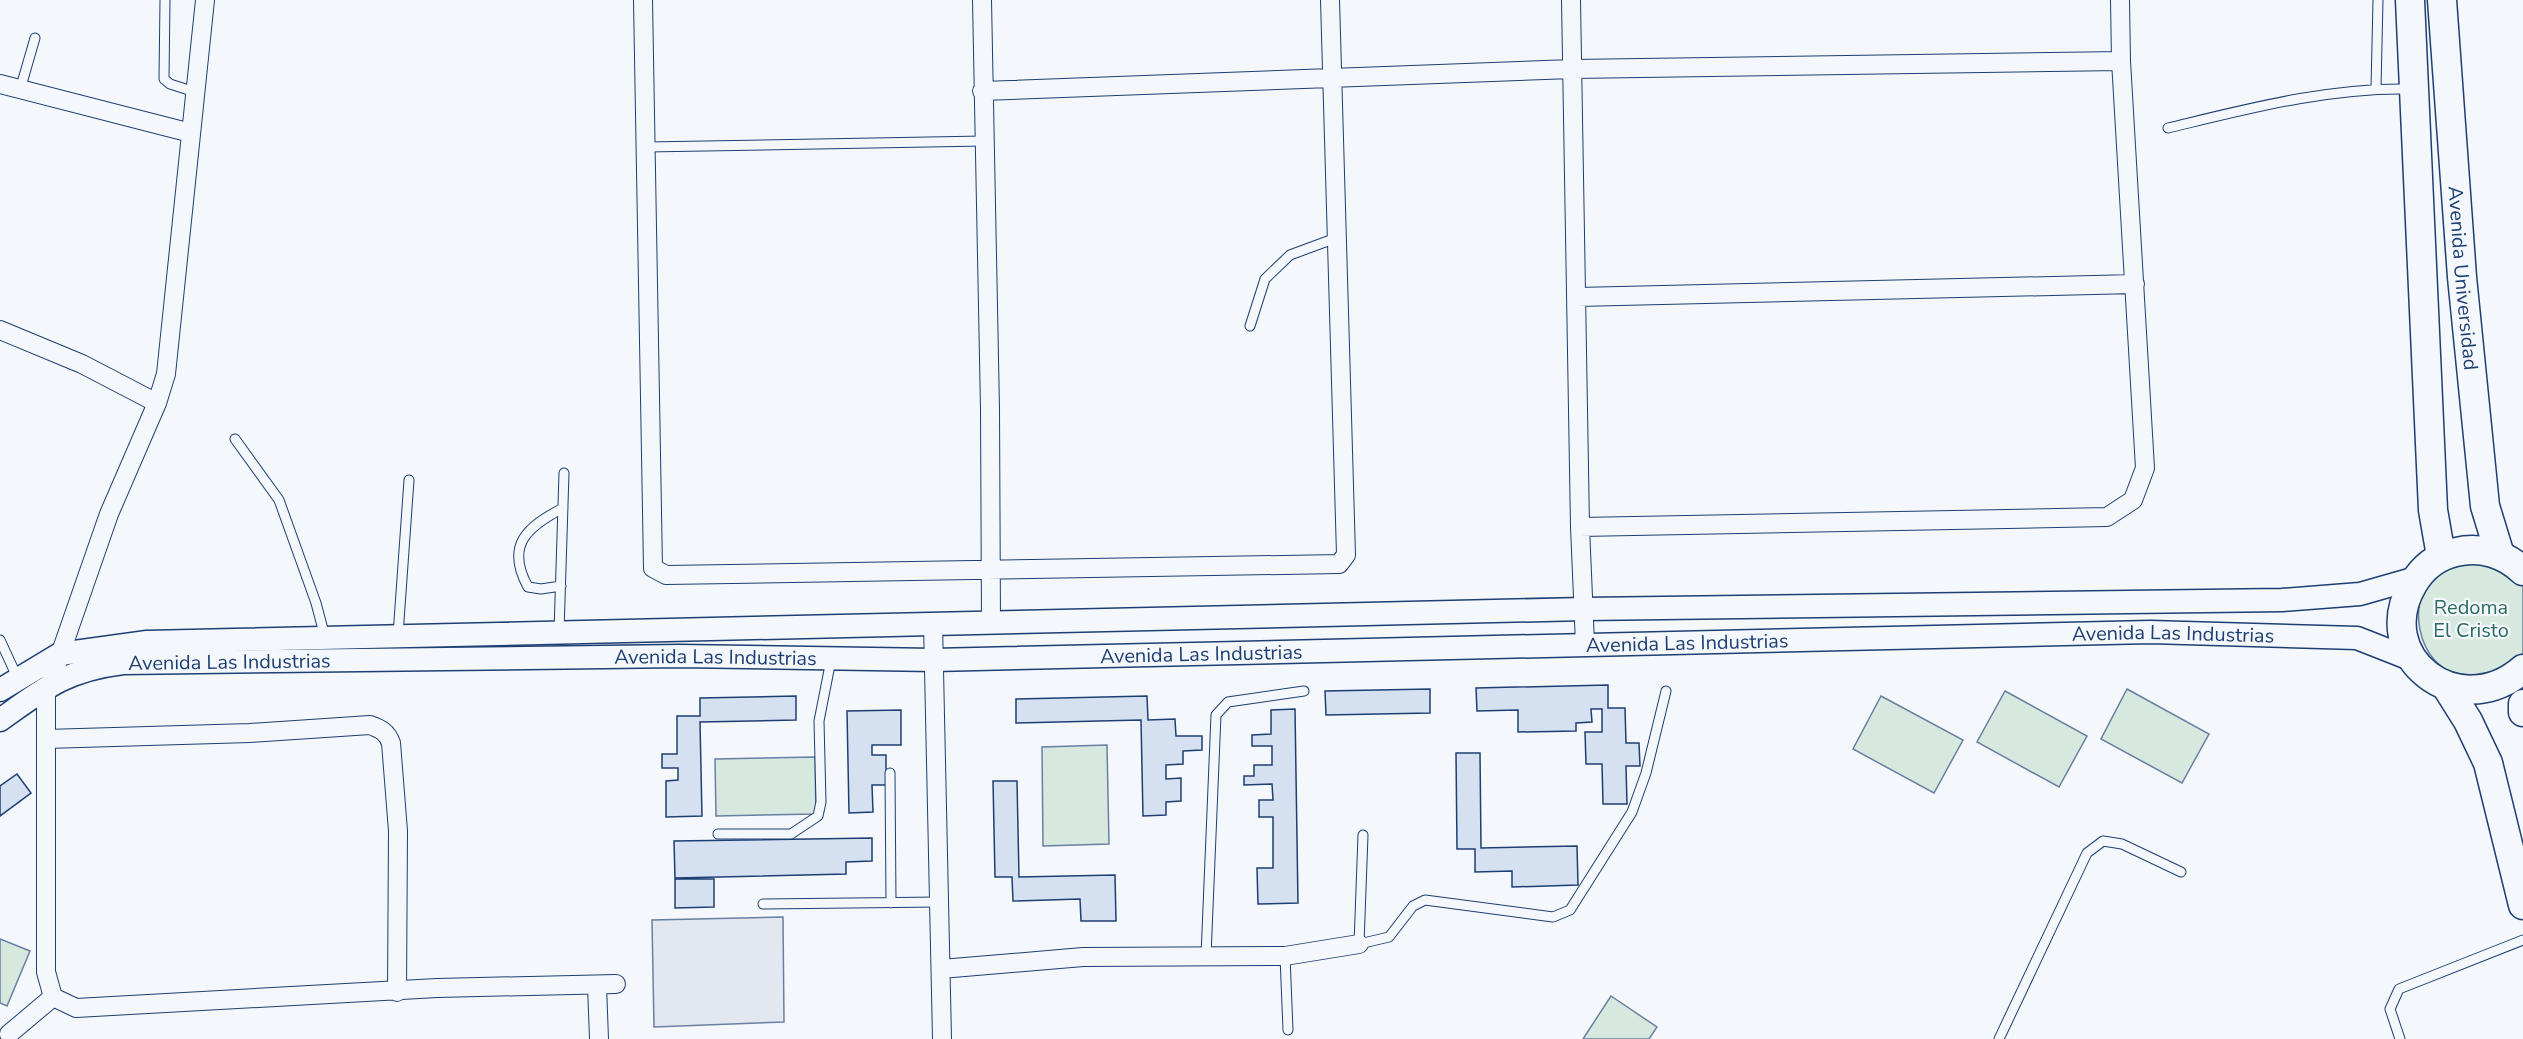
<svg xmlns="http://www.w3.org/2000/svg" width="2523" height="1039" font-family="'Nunito Sans',sans-serif">
  <rect width="100%" height="100%" fill="#f4f7fb"/>
  <path fill="#d7e8df" stroke="#687fa3" stroke-width="1.5" d="M2481,560l42,24v69c-10,14 -22,18 -39,20 -6,1 -13,3 -18,3 -50,-3 -66,-86 -21,-106 11,-5 25,-7 36,-10z
    M2127,689l82,45 -27,49 -81,-44z
    M2005,691l82,45 -28,51 -82,-45z
    M1881,696l82,44 -29,53 -81,-44z
    M1107,745l2,99 -66,2 -1,-99z
    M815,757l1,57 -100,2 -1,-57z
    M0,939l30,12 -23,55 -7,-3z
    M1611,996l46,31 -8,12h-66z"/>
  <path fill="#e3e8f0" stroke="#687fa3" stroke-width="1.5" d="M783,917l1,105 -130,5 -2,-107z"/>
  <path fill="#d5e0f0" stroke="#1d3f73" stroke-width="1.5" d="M1608,685v23h17l1,35h13l1,23h-14l1,38h-24l-1,-40h-16l-1,-32h17v-23h-11l1,13 -16,1v8l-58,1v-22l-41,1 -1,-23z
    M1430,689v24l-104,2 -1,-24z
    M796,696v24l-96,2 2,94 -36,1v-36l12,-1v-12h-16v-14h15v-38h23v-18z
    M1147,696l1,24 27,-1 1,17h26v14l-19,1v13l-17,1v14l15,-1v23l-15,1v13l-23,1 -2,-96 -125,3v-24z
    M1295,709l3,194 -40,1 -1,-36h16v-51h-14v-17h14l-1,-16 -28,1v-9h10v-11h18v-19h-20v-11l19,-1v-24z
    M901,710v35h-29v10h14v30h-14l1,27 -24,1 -2,-102z
    M1456,753h24l1,95 96,-2 1,39 -66,2v-16l-37,1v-23h-18z
    M17,774l14,19 -31,23v-30z
    M993,781h24l2,96 96,-2 1,46h-35l-1,-22 -67,2 -1,-24h-17z
    M872,838v23l-26,1v12l-171,4 -1,-37z
    M675,879h39v28l-39,1z"/>
  <g fill="none" stroke-linecap="round" stroke-linejoin="round">
    <g stroke="#1d3f73" stroke-width="11">
      <path id="service" d="M165,0l-1,79 6,5 25,8
        M2376,88l2,-88
        M20,90l15,-52
        M2168,128c79,-19 161,-41 243,-39
        M646,147l338,-6
        M1250,326l15,-47 25,-24 46,-17
        M235,439l44,61 37,103 9,34
        M561,586l-20,3 -13,-2c-23,-42 -1,-60 35,-79
        M559,632l5,-159
        M398,635l11,-155
        M0,640l18,39
        M890,773l1,130
        M718,834h73l27,-18 3,-14 -2,-81 12,-61
        M1363,835l-4,109 30,-7 24,-31 12,-6 128,17 17,-7 62,-98 14,-39 20,-82
        M763,904l176,-2
        M1206,956l10,-241 12,-13 76,-11
        M1285,956l3,74
        M1999,1039l88,-186 16,-12 19,3 59,28
        M2400,1039l-10,-30 9,-20 124,-49"/>
    </g>
    <g stroke="#1d3f73" stroke-width="20">
      <path id="minor" d="M205,0l-39,374 -9,29 -48,111 -63,181v277l7,25 23,11 361,-20 179,-4
        M643,0l10,568 13,7 673,-11 7,-9 -16,-555
        M982,0l8,409 1,213
        M1571,0l9,527 5,117
        M0,84l191,49
        M982,91l590,-22 549,-8
        M1577,297l558,-13
        M0,330l82,34 75,39
        M1580,527l527,-10 26,-17 12,-32 -24,-407 -1,-61
        M933,623l9,416
        M46,739l204,-6 120,-8c11,4 17,7 21,18l7,88 -1,161
        M941,969l142,-12 202,-1 74,-12
        M597,985l2,54
        M9,1034l44,-37"/>
    </g>
    <g stroke="#1d3f73" stroke-width="25">
      <g id="tertiary">
        <path d="M0,690l60,-36 87,-12 1437,-33 698,-9 78,-6 56,-16"/>
        <path id="s1" d="M0,720c45,-32 66,-50 123,-57l557,-7 254,4 1216,-28 207,6 56,22"/>
      </g>
    </g>
    <g stroke="#1d3f73" stroke-width="31">
      <g id="primary">
        <path d="M2410,0l23,510 8,46"/>
        <path id="s2" d="M2442,0l20,277 23,229 15,49"/>
        <path d="M2523,571c-18,-17 -42,-25 -67,-19 -18,4 -33,15 -43,32 -43,73 45,141 110,85"/>
        <path d="M2446,686l22,35 20,42 35,142"/>
        <path d="M2523,704v8"/>
      </g>
    </g>
    <use href="#service" stroke="#f4f7fb" stroke-width="9"/>
    <use href="#minor" stroke="#f4f7fb" stroke-width="18"/>
    <use href="#tertiary" stroke="#f4f7fb" stroke-width="22"/>
    <use href="#primary" stroke="#f4f7fb" stroke-width="28"/>
  </g>
  <g text-anchor="middle" stroke-width="4.5" stroke-linejoin="round" paint-order="stroke">
    <g font-size="20" fill="#1d3f73" stroke="#f4f7fb">
      <text dy="7" stroke="none"><textPath href="#s2" startOffset="279">Avenida Universidad</textPath></text>
      <text dy="7" stroke="none"><textPath href="#s1" startOffset="2188">Avenida Las Industrias</textPath></text>
      <text dy="7" stroke="none"><textPath href="#s1" startOffset="1702">Avenida Las Industrias</textPath></text>
      <text dy="7" stroke="none"><textPath href="#s1" startOffset="1216">Avenida Las Industrias</textPath></text>
      <text dy="7" stroke="none"><textPath href="#s1" startOffset="730">Avenida Las Industrias</textPath></text>
      <text dy="7" stroke="none"><textPath href="#s1" startOffset="244">Avenida Las Industrias</textPath></text>
    </g>
    <g font-size="20" fill="#2c6c60" stroke="#f4f7fb">
      <text x="2471" y="614">Redoma<tspan x="2471" dy="23">El Cristo</tspan></text>
    </g>
  </g>
</svg>
